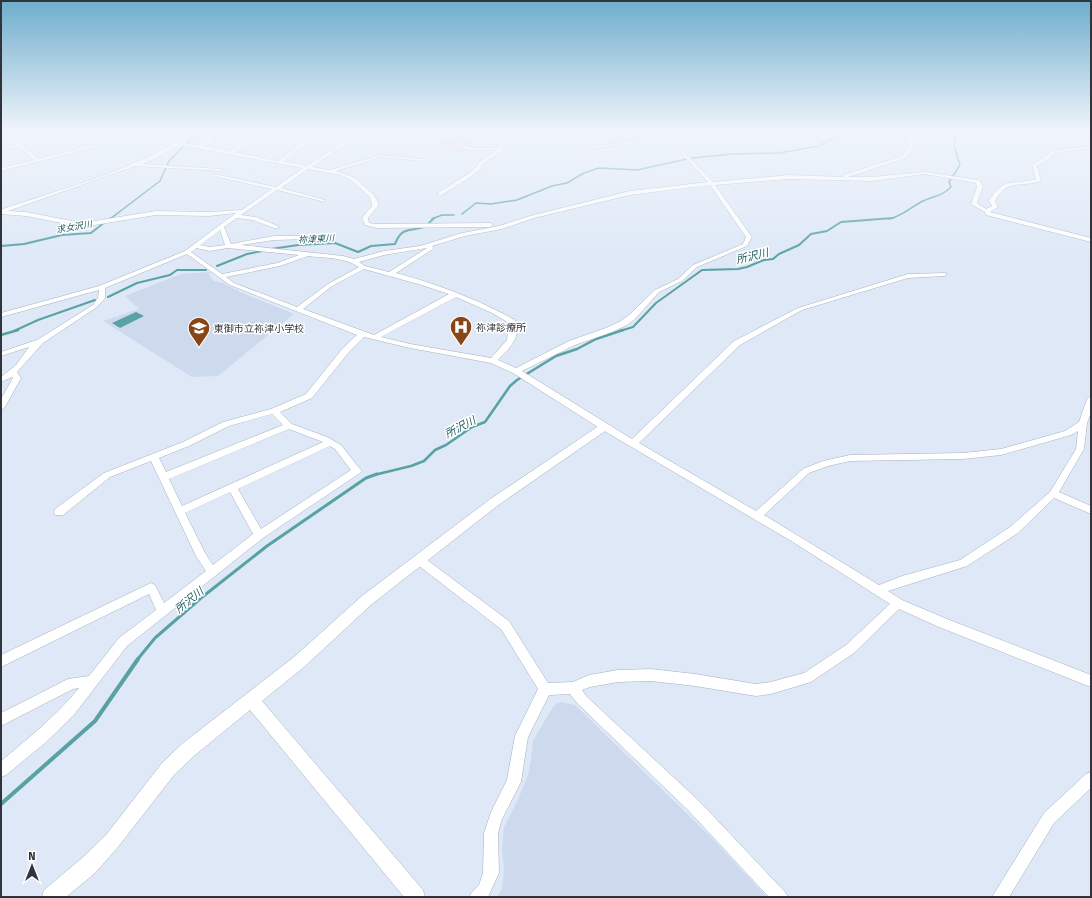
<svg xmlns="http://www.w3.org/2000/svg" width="1092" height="898" font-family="'Fira Sans','Noto Sans JP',sans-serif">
  <rect width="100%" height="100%" fill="#dee8f7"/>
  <path fill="#cddaee" d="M210,272l-1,3 5,6 9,2 19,10 52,21 -76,62 -26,1 -89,-56 36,-12 -14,-13 56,-22z
    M561,702l14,3 136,132 56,60h-270l5,-8 2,-20 -2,-19 2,-23 15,-30 9,-22 3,-15 2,-19 18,-31 6,-7z"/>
  <path fill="#eaccf2" d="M436,132h42l-5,9 1,6 -2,3c-13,4 -25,0 -35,-8z
    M633,132h38l-1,4 -62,9 -6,-3 30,-5z"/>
  <path fill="#58a2a3" d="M136,312l8,4 -24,12 -8,-5z"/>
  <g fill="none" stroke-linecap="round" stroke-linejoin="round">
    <path stroke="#58a2a3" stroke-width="1.5" d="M692,158l40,-4 47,-1 40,-7 24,-14
      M462,214l14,-11 15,1 26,-4 35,-14 15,-3 17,-10 15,-5 38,2 50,-11
      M110,219l50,-38 9,-20 20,-20v-2l15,-7
      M432,219l10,-4h12
      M889,219c13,-3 22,-12 34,-18 12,-6 18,-4 28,-14l-2,-5 11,-17 -6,-19 2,-14"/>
    <path stroke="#58a2a3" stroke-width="2" d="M109,220l2,-2
      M428,224l6,-6
      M1,246l23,-2 38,-9 29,-2 14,-11
      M271,249l27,-4 37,-2 23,9 13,-6 24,-2c7,-18 14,-12 29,-17
      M217,266l30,-12 15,-3
      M108,297l29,-14 33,-8 7,-5h29
      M14,331l24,-11 57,-20
      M620,331l13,-4 23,-24 46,-33 36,-1 9,-2 17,-7 9,-1 6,-5 20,-9 12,-11 16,-3 14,-9 52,-4"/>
    <path stroke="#58a2a3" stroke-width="2.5" d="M1,335l17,-5
      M374,475l37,-9 13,-5 11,-11 11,-5 26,-18 13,-5 25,-36 7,-6 39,-24 21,-7 19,-10 27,-9"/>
    <path stroke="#58a2a3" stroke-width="3" d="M137,660l18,-22 46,-40 66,-52 99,-68 11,-4"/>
    <path stroke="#58a2a3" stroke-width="4" d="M1,804l94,-83 43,-62"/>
    <g stroke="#a7b0be" stroke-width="1">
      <path id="minor" d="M3,132l6,2 16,-2 -13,4 7,6 22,-3 11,4h7v2h-8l-10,-4 -19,4 16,14 105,-27h7l29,10 19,3 9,-4v-4l9,-5h5l-10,7v4l-7,3 25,5 34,-19h5l-33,20 43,9 31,-24 -31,-5 72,6 2,2 -40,27 18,3 51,-15 42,4 2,1 -2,1 -42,-4 -45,14 19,7 19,17 4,7v4l-10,12 1,5 8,1 113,-1 3,2 -3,2 -113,1 -12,-3 -3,-7 10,-12 -2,-9 -19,-17 -11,-5 -32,-6 -27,19 44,12v2l-48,-12 -36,25 15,2 22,9v2h-4l-21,-8 -16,-2 -13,9 7,17 43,-8h35l3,2 -1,1 -37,1 -33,5 102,11 11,3 30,-8 36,-5 42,-13 37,-7 31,-10 100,-25 78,-9 -37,-40 -13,-1 -64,7 -44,-12 -47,12v2l-20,14 -3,5 -8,7 -32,20 -2,-1v-2l30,-19 8,-7 3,-5 19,-13c-17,2 -34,4 -46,-10l1,-7h4l-1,7c2,2 5,5 7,6 20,10 63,-5 83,-10l-3,-3h5l46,14 64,-7 14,1 41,42 76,-7 55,2v-2l58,-19 7,-8 -2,-16h4l2,16 -7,10 -58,19h24l53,-5 53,8 2,1 3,6 -6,16 9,6 6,-3 -3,-5c16,-26 23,-15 47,-22l-4,-14 20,-14 39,-5v2l-36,5 -6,6 -12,7 4,15c-22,7 -33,-3 -46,20l3,6 -8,5 101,26v4l-105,-27 -1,-3 -14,-8 6,-17 -1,-4 -51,-9 -53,7 -83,-2 -74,6 37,52 -5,9 -50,21 -15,14 -23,11 -24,27 -8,6 -15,7 -37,13 -53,26 110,68 102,-98 64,-33 110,-34 38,-1v2l-2,1 -36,2 -106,32 -62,35 -101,98 117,68 47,-42 20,-8 27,-6 113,-2 38,-4 64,-18 14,-9 8,-23 4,-3v16l-4,11 -3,26 -25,43 32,14v8l-37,-16 -36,35 -51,33 -79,25 14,9 45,19 144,56v12l-152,-60 -40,-18 -45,44 -43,29 -40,12 -15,2 -61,-10 -44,-5 -33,1 -28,5 -8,3 4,6 113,105 86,91 3,5h-19l-80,-86 -111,-107 -8,-10 -21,1 -21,42 -7,45 -19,37 -4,14 1,40 -11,24h-19l3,-5 7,-7 4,-12 1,-40 7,-21 16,-32 8,-44 23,-47 -37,-60 -86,-66 -1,-3 1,-3 4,-1 4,1 86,64 39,62 25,-1 16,-7 29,-5 33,-1 44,5 61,10 15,-2 33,-9 42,-28 44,-41 -97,-62 -192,-113 -88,-56 -22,-10 -81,-15 -46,-11 -15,15 -37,46 -32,14 12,12 35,13 14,8 19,24 2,2 -2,2 -97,65 -136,108 -54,70 -28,27 -39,32 -5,2v-16c28,-23 55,-45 78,-73l-6,1 -72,37v-13l67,-34 21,-3 30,-38 37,-28 -7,-16 -148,73v-12l150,-72 4,2 9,18 42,-32 -10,-15 -45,-95 -41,16 -47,38h-8l-1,-3 1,-3 49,-36 79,-31 40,-20 48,-13 35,-15 37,-46 14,-13 -127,-50 -43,-31 -82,34v10l-8,9 -54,36 -26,29 4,6 -16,29 -4,3v-11l12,-21 -1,-1 -11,5v-5l15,-12 13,-18 -28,9v-4l36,-12 56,-35 5,-7 1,-8 -98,27v-4l98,-27 86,-35 51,-38 -27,3 -53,-1 -74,12 -56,-11 -25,-2v-4l2,-1c58,-20 118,-35 171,-66l-28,-9 -145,37v-3l33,-8 -14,-13 -19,3v-2l15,-3zM314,137l32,3 -39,26 -24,-5zM179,145l124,23 -27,19 -62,-13v2l58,13 -30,21 -33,2 -53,-1 -74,12 -56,-11 -18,-1 127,-45 86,5 2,-1 -2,-1 -79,-5 12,-5zM710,185l36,52 -3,7 -50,21 -15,14 -23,11 -26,25 -8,6 -15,7 -37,13 -53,27 -18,-8c11,-11 24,-23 17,-40 -38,-21 -78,-36 -119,-47l37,-24 1,-1 -2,-2 33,-10 37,-7 32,-11 96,-23zM220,230l5,15 -15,2 -10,-2zM196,248l14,3 18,-3 71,7 -22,8 -55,11 -31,-22zM427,248l-38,24 -24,-6 -6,-4 25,-7zM308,256c17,2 36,1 51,11l-31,17 -31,23 -63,-24 -8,-6 54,-11zM364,269l54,15 31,10 -75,41 -71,-26 29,-23zM456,297l36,16 17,10 -2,17 -16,18 -81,-14 -29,-7zM272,414l11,11 -117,47 -7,-14 30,-12 40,-20zM289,429l34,13 -141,64 -13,-27zM1078,431l-2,18 -26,43 -40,35 -50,33 -58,16 -23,9 -115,-70 45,-42 19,-7 22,-5 113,-2 38,-4 70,-20zM330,446l5,3 16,21 -90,59 -23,-40zM230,492l23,42 -40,31 -8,-12 -20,-40z
        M1091,772v16l-37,35 -45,74h-17l52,-84 42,-39z"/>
    </g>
    <g stroke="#a7b0be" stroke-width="1">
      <path id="tertiary" d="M604,424l4,1 1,2 -1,2 -111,77 -125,98 -68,63 -42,34 161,189 2,7h-21l-154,-187 -55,45 -21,20 -56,72 -23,26 -29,24h-24l2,-7 37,-31 25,-24 56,-72 21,-20 111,-86 68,-61 127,-96 111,-75z"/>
    </g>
    <use href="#minor" fill="#fff" fill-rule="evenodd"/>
    <use href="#tertiary" fill="#fff" fill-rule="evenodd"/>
  </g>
  <linearGradient id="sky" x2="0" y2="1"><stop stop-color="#6eadcc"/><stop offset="0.51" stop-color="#f0f5fb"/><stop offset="1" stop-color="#f0f5fb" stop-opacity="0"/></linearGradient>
  <rect width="1092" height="258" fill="url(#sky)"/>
  <defs>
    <g id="hospital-pin" transform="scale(1.15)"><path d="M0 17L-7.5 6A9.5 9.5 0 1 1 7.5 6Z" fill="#884516" stroke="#fff"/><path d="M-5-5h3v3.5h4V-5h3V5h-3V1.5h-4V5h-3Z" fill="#fff"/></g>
    <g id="school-pin" transform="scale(1.15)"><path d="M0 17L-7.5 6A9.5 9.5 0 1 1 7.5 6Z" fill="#884516" stroke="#fff"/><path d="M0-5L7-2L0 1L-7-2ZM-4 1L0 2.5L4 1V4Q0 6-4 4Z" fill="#fff"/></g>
  </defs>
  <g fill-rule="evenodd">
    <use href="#hospital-pin" x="461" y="327"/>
    <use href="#school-pin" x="199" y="328"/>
  </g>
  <g text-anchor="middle" stroke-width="3" stroke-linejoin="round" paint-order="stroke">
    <g font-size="9" font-style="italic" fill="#1f5d5e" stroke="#fff">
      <text transform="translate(74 227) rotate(-10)" y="3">求女沢川</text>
      <text transform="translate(316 239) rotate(-3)" y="3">祢津東川</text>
    </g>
    <g font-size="10" fill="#31343a" stroke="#fff" text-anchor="start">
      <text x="476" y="331">祢津診療所</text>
      <text x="214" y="332">東御市立祢津小学校</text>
    </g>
    <g font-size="11" font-style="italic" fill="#1f5d5e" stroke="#fff">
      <text transform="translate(752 256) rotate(-14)" y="4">所沢川</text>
      <text transform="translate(460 427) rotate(-28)" y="4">所沢川</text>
      <text transform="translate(189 600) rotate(-39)" y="4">所沢川</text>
    </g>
  </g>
  <rect width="1092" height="898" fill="none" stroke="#31343a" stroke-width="4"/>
  <g transform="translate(32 866)" stroke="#ffffff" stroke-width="3" paint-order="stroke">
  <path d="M0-3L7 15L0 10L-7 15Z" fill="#31343a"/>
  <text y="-6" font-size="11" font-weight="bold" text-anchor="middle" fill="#31343a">N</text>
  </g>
</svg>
